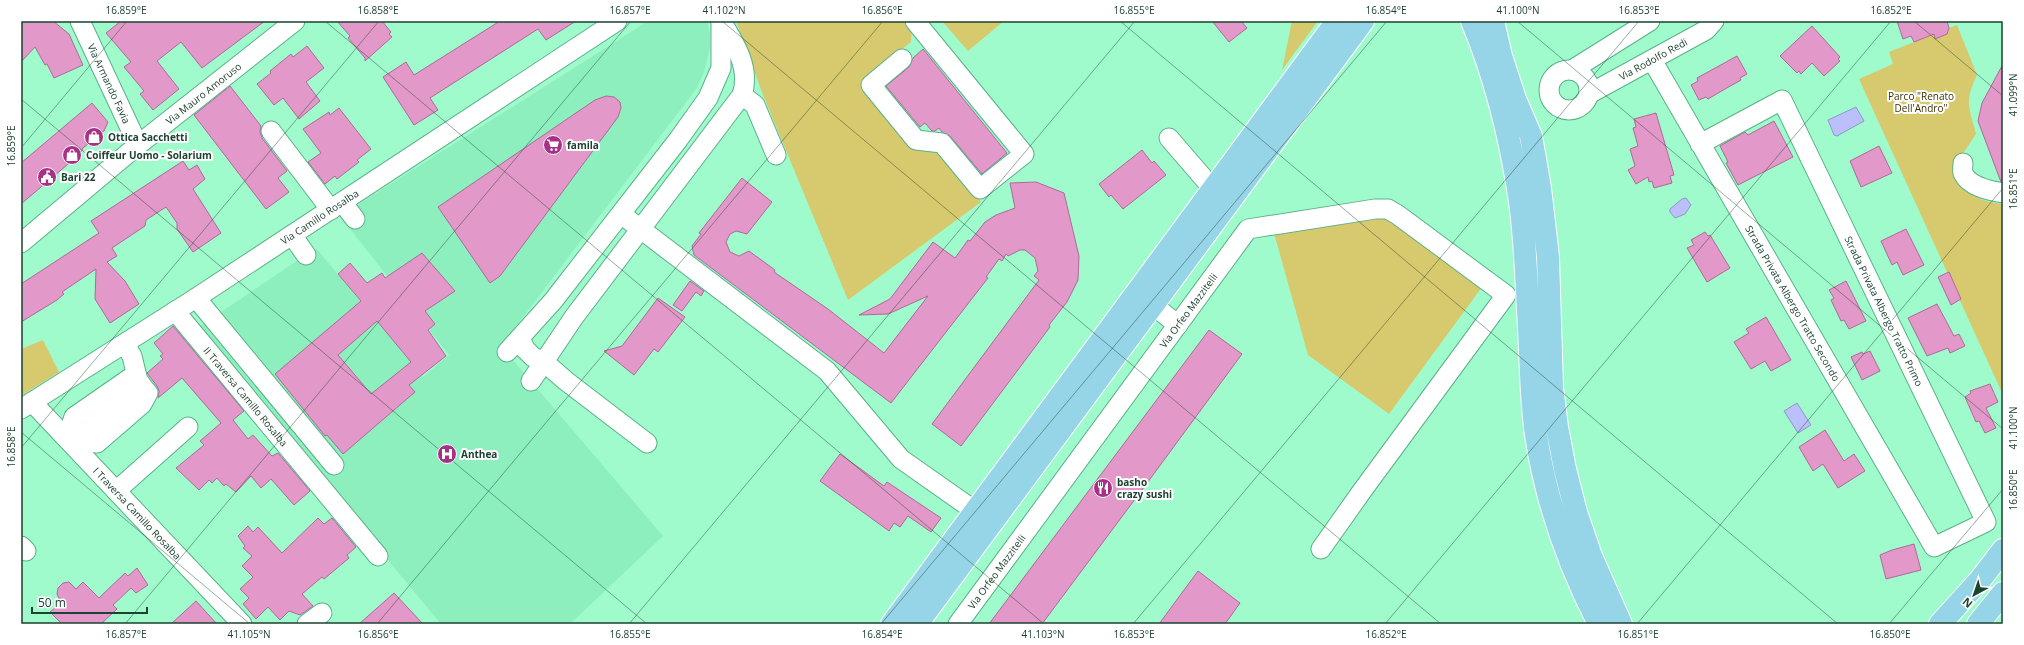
<svg xmlns="http://www.w3.org/2000/svg" width="2024" height="645" font-family="'Open Sans',sans-serif">
  <rect width="100%" height="100%" fill="#a0fbcc"/>
  <path fill="#8defbe" d="M648,21h59l3,12v15l-6,24 -7,16 -196,258 162,190 -93,88h-129l-245,-295 120,-81 107,129 26,-22 -109,-139z"/>
  <path fill="#d7c96d" d="M736,21h170l6,8 -1,13 -50,40 51,64 31,9 38,47 -133,98 -85,-205z
    M942,21h62l-36,30z
    M1292,21h26l-36,49z
    M1957,25l20,50c-13,28 -8,31 -1,59l-18,27c10,30 10,39 45,43v191l-144,-316 34,-15 -4,-12 45,-18 2,5 11,-5 2,-6z
    M1386,217l96,70 -93,127 -81,-59 -34,-122z
    M43,340l16,32 -38,24v-47z"/>
  <path fill="#bbc0fc" stroke="#8b9abf" d="M1856,107l8,14 -27,15 -3,-1 -6,-15z
    M1686,198l5,7 -6,9 -10,4 -5,-6v-3l12,-10z
    M1797,403l14,22 -13,8 -14,-22z"/>
  <path fill="#e298c8" stroke="#af6998" fill-rule="evenodd" d="M21,21h32l16,13 14,31 -29,13 -7,-14 -2,1 -10,-18 -14,15z
    M121,21h144l-63,47 -21,-26 -24,19 22,28 -26,21 -13,-16 4,-3 -20,-24 7,-5 -25,-29z
    M337,21h45l9,11 -2,2 3,3 -27,24v-3l-17,-20 2,-2z
    M500,21h76l-30,19 -8,-11 -108,69 8,12 -24,15 -31,-48 23,-15 8,13z
    M1212,21h29l6,7 -18,14z
    M1897,21h50l2,7 -2,6 -12,5 -1,-5 -20,8 -3,-6 -8,3z
    M1812,26l28,31 -2,2 2,2 -16,15 -12,-13 -11,11 -2,-3 -2,2 -17,-17z
    M307,46l17,22 -18,14 14,19 -21,18 -16,-21 -9,7 -17,-21 14,-11 -1,-2 21,-17 2,3z
    M923,49l84,104 -25,21 -32,-38 -8,-4 -3,-4 -4,3h-3l-7,-8 -5,4 -34,-41 23,-19 4,-9z
    M1737,56l10,18 -7,4 1,2 -16,9 -17,10 -2,-2 -7,3 -8,-15 7,-4 -1,-3z
    M2003,64v118h-2l-23,-61 4,-18z
    M230,86l31,40 -1,6 2,6 25,33 -9,7 11,14 -23,17 -72,-94z
    M606,96l8,1 6,5 1,6 -3,9 -118,159 -10,7 -52,-76 157,-107z
    M92,103l16,19 -4,9 -21,17 -3,6 -59,50v-41z
    M339,108l32,41 -14,11 2,2 -22,17 -2,-3 -10,8 -17,-22 13,-9 -18,-24 26,-17 1,3z
    M1656,113l18,62 -4,1 2,7 -18,5 -2,-7 -3,1 -1,-5 -12,7 -8,-14 7,-4 -5,-17 8,-3 -5,-18 3,-1 -2,-8z
    M1774,121l19,36 -55,28 -12,-22 2,-1 -8,-16 25,-14 3,3z
    M1879,146l13,27 -31,14 -11,-26z
    M1142,150l10,13 2,-2 12,14 -43,34 -12,-14 -2,2 -10,-13z
    M183,161l6,9 8,-5 8,14 -12,10 28,44 -28,19 -16,-23v-6l-11,-16 -20,13 -1,6 -33,22 5,8 -10,6 18,19 14,23 -29,19 -15,-24 1,-30 -34,23 2,2 -7,6 -36,22v-38l78,-51 -8,-12z
    M742,178l30,24 -25,32 -11,-3 -6,3 -4,8 4,10 9,4 10,-5 26,19 -1,2 54,37 56,44 44,-57 -40,18 -29,1 31,-16 43,-57 22,16 13,-18 2,1 15,-19 11,-7 19,-7 -5,-25 26,-1 28,11 15,63 -1,24 -11,22 -18,23 1,2 -89,119 -29,-22 107,-144 -5,-4 4,-5 -3,-13 -10,-8h-5l-12,6 -2,-2 -4,7 -3,-2 -13,18 2,1 -97,125 -197,-148 -2,-9 9,-12 -2,-1z
    M1906,229l18,36 -21,10 -6,-13 -5,3 -11,-24z
    M1705,232l3,4 2,-1 20,33 -23,14 -20,-34 7,-3 -3,-5z
    M422,253l33,38 -30,20 10,13 -7,6 18,26 -37,29 6,7 -72,62 -16,-19 -2,1 -50,-62 86,-73 -23,-27 12,-11 17,20 15,-10 3,5zM377,321l34,41 -40,32 -33,-39z
    M1949,272l12,27 -10,6 -13,-28z
    M690,281l14,10 -3,5 -5,-4 -14,19 -9,-6z
    M1846,281l20,40 -17,8 -5,-9 -3,1 -10,-21 3,-2 -5,-8z
    M658,298l27,19 -27,35 -4,-3 -20,26 -30,-24 18,-5z
    M1937,304l17,32 5,-2 6,12 -15,7 -2,-5 -21,8 -19,-38z
    M1766,317l25,43 -20,11 -6,-10 -14,8 -17,-27 15,-9 -3,-4z
    M173,326l71,85 -11,9 15,19 5,-4 19,21 6,-3 32,38 -16,14 -23,-26 -10,9 -10,-12 -15,16 -10,-8 -2,2 -7,-8 -5,5 -3,-3 -10,10 -23,-22 28,-23 -4,-4 21,-18 -39,-45 -24,20 1,-7 -2,-5 -10,-13 16,-14 -3,-3 3,-2 -9,-11z
    M1209,330l33,24 -89,121 -111,149h-53z
    M1870,351l10,20 -18,9 -11,-23 11,-5 1,2z
    M1990,384l8,18 -12,6 10,20 -11,5 -6,-12 -3,1 -11,-25 6,-4 -1,-2z
    M1825,430l19,31 10,-7 11,17 -27,17 -15,-24 -10,7 -14,-24z
    M840,454l44,32 3,-4 54,36 -10,14 -23,-16 -8,11 -6,-4 -5,8 -69,-50z
    M318,518l6,6 8,-6 24,29 -9,8 2,3 -25,21 -2,-2 -20,17 11,12 -13,9 -11,-4 -9,9 -12,-13 -12,12 -13,-15 6,-6 -9,-9 13,-12 -11,-11 10,-10 -9,-8 2,-2 -7,-10 10,-10 5,6 5,-5 24,26z
    M1914,544l7,26 -35,9 -6,-24 12,-5z
    M137,568l11,17 -12,8 -5,-5 -18,17 4,4 -16,15h-39l-12,-12 11,-9 -4,-9 1,-6 5,-5 6,-1 7,7 7,-7 16,16 26,-25 3,3z
    M1198,571l42,32 -15,21h-66z
    M394,593l29,31h-64z
    M196,601l21,23h-46z"/>
  <g fill="none" stroke-linecap="round" stroke-linejoin="round">
    <g stroke="#58b287" stroke-width="21">
      <g id="minor">
        <path id="s1" d="M80,21l58,124"/>
        <path d="M902,59l-31,26 45,55 26,3 38,46 44,-35 -109,-133"/>
        <path id="s2" d="M1652,60l282,487 52,-25 -204,-422 -82,44"/>
        <circle cx="1569" cy="90" r="20"/>
        <path d="M1572,70l78,-49"/>
        <path id="s3" d="M1589,94l117,-64 8,-9"/>
        <path d="M742,95l13,10 21,50"/>
        <path d="M271,131l60,79"/>
        <path d="M1169,138l44,51"/>
        <path d="M1963,163c0,3 -1,8 0,10 6,14 28,18 40,20"/>
        <path d="M342,202l13,17"/>
        <path d="M621,214l206,157 74,88 74,52"/>
        <path d="M292,235l14,20"/>
        <path id="s4" d="M21,243l117,-98 157,-124"/>
        <path d="M196,298l138,167"/>
        <path d="M1153,305l25,20"/>
        <path id="s5" d="M175,311l203,245"/>
        <path d="M520,338l5,11 8,8 10,4 23,20 81,62"/>
        <path d="M125,344l7,12 6,25 3,3"/>
        <path d="M507,352l46,-51 125,-161 30,-42 13,-30v-47"/>
        <path d="M136,374l-62,43 -3,9 16,16 10,1 45,-39 6,-11 -5,-6"/>
        <path d="M531,381l43,-64 168,-222c9,-26 -7,-52 -21,-74"/>
        <path id="s6" d="M32,402l210,222"/>
        <path id="s7" d="M21,409l175,-111 421,-277"/>
        <path d="M115,418l-15,12 -6,-1 -3,-3 35,-30 7,-9"/>
        <path d="M116,491l72,-64"/>
        <path d="M21,546l5,5"/>
        <path d="M307,624l15,-11"/>
        <path id="s8" d="M958,624l290,-395 127,-20h13l10,6 108,80 -144,196 -41,58"/>
      </g>
    </g>
    <g stroke="#fff" stroke-width="24">
      <path id="major" d="M1472,21c23,55 38,116 47,174 6,38 7,78 9,116 3,41 2,83 8,124 10,67 32,129 63,189
        M1493,21l8,35 14,43 16,37 9,52 8,69 4,130 5,40 8,42 11,43 15,44 30,68
        M892,624l445,-603
        M917,624l446,-603
        M1940,624l40,-44 23,-30
        M1978,624l25,-31"/>
    </g>
    <use href="#minor" stroke="#fff" stroke-width="19"/>
    <use href="#major" stroke="#96d4e7" stroke-width="22"/>
  </g>
  <path fill="none" stroke="#1c4230" stroke-width="1" stroke-opacity="0.45" d="M325,21l719,603M722,21l719,603M1120,21l718,603M1517,21l486,408M1914,21l89,75M21,99l626,525M21,148l106,-127M21,432l229,192M21,448l358,-427M125,624l506,-603M377,624l506,-603M629,624l506,-603M881,624l506,-603M1133,624l506,-603M1385,624l506,-603M1637,624l366,-436M1889,624l114,-135"/>
  <defs>
    <g id="shop-disc" transform="scale(1)"><circle r="9.5" fill="#a83188" stroke="#fff"/><path d="M-5-2.5h2.3a2.7 3.5 0 0 1 5.4 0H5L5.5 6h-11ZM-1.5-2.5h3a1.5 2.3 0 0 0-3 0Z" fill="#fff"/></g>
    <g id="supermarket-disc" transform="scale(1)"><circle r="9.5" fill="#a83188" stroke="#fff"/><path d="M-6-5.5h2.5l.6 2H6L4.5 2H-2.5L-4.4-4H-6ZM-1.5 3.2a1.3 1.3 0 1 0 .1 0ZM3 3.2a1.3 1.3 0 1 0 .1 0Z" fill="#fff"/></g>
    <g id="civic-disc" transform="scale(1)"><circle r="9.5" fill="#a83188" stroke="#fff"/><path d="M-.6-6.5H3V-4.5H.6V-3L4-1V1h2V6H-6V1h2V-1L-.6-3ZM-1.2 2.5V6h2.4V2.5Z" fill="#fff"/></g>
    <g id="hospital-disc" transform="scale(1)"><circle r="9.5" fill="#a83188" stroke="#fff"/><path d="M-5-5h3v3.5h4V-5h3V5h-3V1.5h-4V5h-3Z" fill="#fff"/></g>
    <g id="restaurant-disc" transform="scale(1)"><circle r="9.5" fill="#a83188" stroke="#fff"/><path d="M-5-6h1v4h1v-4h1v4h1v-4h1v5L-1.5 .5V6h-2V.5L-5-1ZM5-6V6H3V1.5H1.5Q1.5-4 5-6Z" fill="#fff"/></g>
  </defs>
  <g fill-rule="evenodd">
    <use href="#shop-disc" x="94" y="137"/>
    <use href="#supermarket-disc" x="553" y="145"/>
    <use href="#shop-disc" x="72" y="155"/>
    <use href="#civic-disc" x="47" y="177"/>
    <use href="#hospital-disc" x="447" y="454"/>
    <use href="#restaurant-disc" x="1103" y="488"/>
  </g>
  <g text-anchor="middle" stroke-width="4" stroke-linejoin="round" paint-order="stroke">
    <g font-size="10" fill="#1c4230" stroke="#fff">
      <text dy="4" stroke="none"><textPath href="#s3" startOffset="73">Via Rodolfo Redi</textPath></text>
      <text dy="4" stroke="none"><textPath href="#s1" startOffset="69">Via Armando Favia</textPath></text>
      <text dy="4" stroke="none"><textPath href="#s4" startOffset="236">Via Mauro Amoruso</textPath></text>
      <text dy="4" stroke="none"><textPath href="#s7" startOffset="355">Via Camillo Rosalba</textPath></text>
      <text dy="4" stroke="none"><textPath href="#s2" startOffset="281">Strada Privata Albergo Tratto Secondo</textPath></text>
      <text dy="4" stroke="none"><textPath href="#s8" startOffset="389">Via Orfeo Mazzitelli</textPath></text>
      <text transform="translate(1884 311) rotate(64)" y="4">Strada Privata Albergo Tratto Primo</text>
      <text dy="4" stroke="none"><textPath href="#s5" startOffset="111">II Traversa Camillo Rosalba</textPath></text>
      <text dy="4" stroke="none"><textPath href="#s6" startOffset="153">I Traversa Camillo Rosalba</textPath></text>
      <text dy="4" stroke="none"><textPath href="#s8" startOffset="65">Via Orfeo Mazzitelli</textPath></text>
    </g>
    <g font-size="10" fill="#3b3300" stroke="#fff">
      <text x="1921" y="100">Parco "Renato<tspan x="1921" dy="12">Dell'Andro"</tspan></text>
    </g>
    <g font-size="10" font-weight="bold" fill="#1c4230" stroke="#fff" text-anchor="start">
      <text x="108" y="141">Ottica Sacchetti</text>
      <text x="567" y="149">famila</text>
      <text x="86" y="159">Coiffeur Uomo - Solarium</text>
      <text x="61" y="181">Bari 22</text>
      <text x="461" y="458">Anthea</text>
      <text x="1117" y="486">basho<tspan x="1117" dy="12">crazy sushi</tspan></text>
    </g>
  </g>
  <rect width="2024" height="645" fill="none" stroke="#ffffff" stroke-width="44"/>
  <g transform="translate(1974 595) rotate(220)" stroke="#ffffff" stroke-width="3" paint-order="stroke">
  <path d="M0-3L7 15L0 10L-7 15Z" fill="#1c4230"/>
  <text y="-6" font-size="11" font-weight="bold" text-anchor="middle" fill="#1c4230">N</text>
  </g>
  <path d="M32 607v6h115v-6" fill="none" stroke="#1c4230" stroke-width="2"/>
  <text x="38" y="607" font-size="12" fill="#1c4230" stroke="#ffffff" stroke-width="3" paint-order="stroke">50 m</text>
  <rect x="22" y="22" width="1980" height="601" fill="none" stroke="#1c4230" stroke-width="1.5"/>
  <g font-size="10" text-anchor="middle" fill="#1c4230">
    <text x="126" y="14">16.859°E</text>
    <text x="378" y="14">16.858°E</text>
    <text x="630" y="14">16.857°E</text>
    <text x="724" y="14">41.102°N</text>
    <text x="882" y="14">16.856°E</text>
    <text x="1134" y="14">16.855°E</text>
    <text x="1386" y="14">16.854°E</text>
    <text x="1518" y="14">41.100°N</text>
    <text x="1639" y="14">16.853°E</text>
    <text x="1891" y="14">16.852°E</text>
    <text transform="translate(2013 95) rotate(-90)" y="4">41.099°N</text>
    <text transform="translate(11 146) rotate(-90)" y="4">16.859°E</text>
    <text transform="translate(2013 189) rotate(-90)" y="4">16.851°E</text>
    <text transform="translate(2013 428) rotate(-90)" y="4">41.100°N</text>
    <text transform="translate(11 447) rotate(-90)" y="4">16.858°E</text>
    <text transform="translate(2013 490) rotate(-90)" y="4">16.850°E</text>
    <text x="126" y="638">16.857°E</text>
    <text x="249" y="638">41.105°N</text>
    <text x="378" y="638">16.856°E</text>
    <text x="630" y="638">16.855°E</text>
    <text x="882" y="638">16.854°E</text>
    <text x="1043" y="638">41.103°N</text>
    <text x="1134" y="638">16.853°E</text>
    <text x="1386" y="638">16.852°E</text>
    <text x="1638" y="638">16.851°E</text>
    <text x="1890" y="638">16.850°E</text>
  </g>
</svg>
